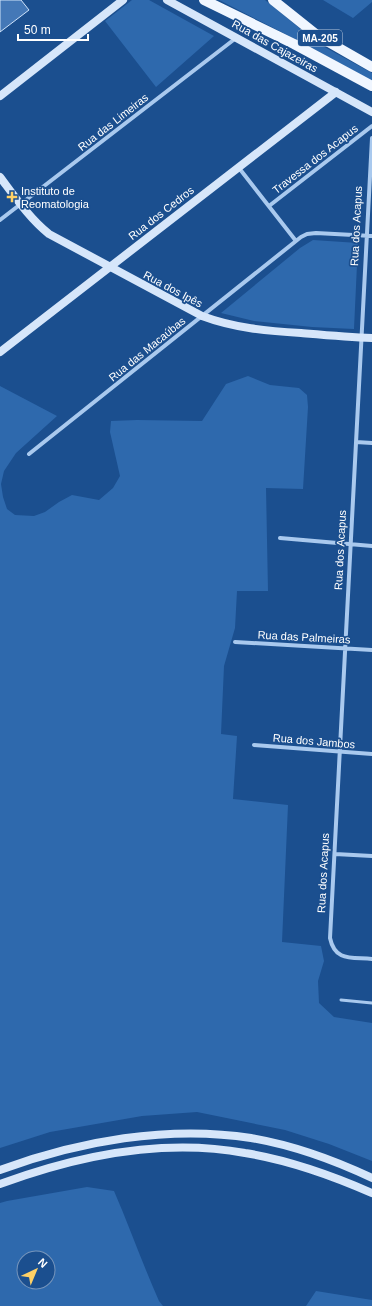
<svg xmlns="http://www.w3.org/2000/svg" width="372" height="1306" font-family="Arial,sans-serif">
  <rect width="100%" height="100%" fill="#1b4f8f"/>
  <path fill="#2e69ad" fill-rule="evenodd" d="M132,0h17l65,36 -58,51 -51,-66z
    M219,0h46l54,44 53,29v8l-65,-36z
    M323,0h49v2l-19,16z
    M313,240l45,3 -4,86 -42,-2 -58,-6 -33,-8 79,-65z
    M248,376l22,9 29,3 8,7 1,12 -5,82 -37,-1 2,103h-31l-2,37 -11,38 -3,68 16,2 -4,63 55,6 -6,137 39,4 3,15 -6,20 1,22 15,14 38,6v138l-43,-17 -44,-14 -88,-18 -55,4 -92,16 -50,16v-762l57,30 -41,37 -12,18 -3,13 2,13 4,12 8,6 19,1 11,-4 14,-10 13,-7 27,5 14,-12 7,-12 -10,-44 1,-11 26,-1 65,1 24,-37z
    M87,1187l27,4c16,37 29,74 45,110l4,5h-163v-103l7,-2zM24,1258h24v24h-24z
    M316,1291l56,9v6h-66z"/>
  <path fill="#4478b7" stroke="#cfe3fa" d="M0,0h21l8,10 -29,22z"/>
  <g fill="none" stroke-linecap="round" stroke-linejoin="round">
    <path stroke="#a9c9ee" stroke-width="3" d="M341,1000l31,3"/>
    <path stroke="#a9c9ee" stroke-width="4" d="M372,138l-42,800c5,24 22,19 42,21
      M239,168l57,73
      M269,206l103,-80
      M0,220l236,-182
      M356,442l16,1
      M29,454l272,-217 6,-3 9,-1 56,3
      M280,538l92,8
      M235,642l137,8
      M254,745l118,9
      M335,854l37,2"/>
    <path stroke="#d6e6fa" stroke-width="8" d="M167,0l205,112
      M0,96l123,-96
      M0,177c15,20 30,42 49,57l153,82c32,12 65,15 99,17 24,2 47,4 71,5
      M0,352l336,-260
      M0,1170c78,-29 169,-45 251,-32 41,7 83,22 121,40
      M0,1184c76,-28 164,-46 245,-31 44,7 86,22 127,40"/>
    <path stroke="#f0f6ff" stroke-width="10" d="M204,0l90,44 78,42
      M273,0l45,36 54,31"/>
  </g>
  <path fill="#ffd166" stroke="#1b4f8f" stroke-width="1.5" d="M10 191h4v4h4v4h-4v4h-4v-4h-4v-4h4z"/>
  <g text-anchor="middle" stroke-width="3.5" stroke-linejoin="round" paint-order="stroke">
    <rect fill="#1b4f8f" stroke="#bbcadd" stroke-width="1" x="298" y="30" width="44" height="16" rx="3"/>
    <g font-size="10" font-weight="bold" fill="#fff">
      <text x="320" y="42">MA-205</text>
    </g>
    <g font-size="11" fill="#fff" stroke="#1b4f8f">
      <text transform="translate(275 46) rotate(29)" y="4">Rua das Cajazeiras</text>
      <text transform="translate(113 122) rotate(-38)" y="4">Rua das Limeiras</text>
      <text transform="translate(315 159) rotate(-38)" y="4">Travessa dos Acapus</text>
      <text transform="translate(161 213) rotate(-38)" y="4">Rua dos Cedros</text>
      <text transform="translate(356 226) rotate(-87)" y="4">Rua dos Acapus</text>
      <text transform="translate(173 289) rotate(28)" y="4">Rua dos Ipês</text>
      <text transform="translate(147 349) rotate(-39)" y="4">Rua das Macaúbas</text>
      <text transform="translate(340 550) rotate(-87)" y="4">Rua dos Acapus</text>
      <text transform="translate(304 637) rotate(3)" y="4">Rua das Palmeiras</text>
      <text transform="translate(314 741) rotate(5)" y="4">Rua dos Jambos</text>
      <text transform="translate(323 873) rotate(-87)" y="4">Rua dos Acapus</text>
    </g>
    <g font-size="11" fill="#fff" stroke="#1b4f8f" text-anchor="start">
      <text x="21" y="195">Instituto de<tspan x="21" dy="13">Reomatologia</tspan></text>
    </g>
  </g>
  <g transform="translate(36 1270) rotate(44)"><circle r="19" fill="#1b4f8f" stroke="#7695bc"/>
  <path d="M0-3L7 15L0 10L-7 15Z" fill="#ffd166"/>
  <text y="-6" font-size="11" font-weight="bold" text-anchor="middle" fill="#ffffff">N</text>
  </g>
  <path d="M18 34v6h70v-6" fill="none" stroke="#ffffff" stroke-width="2"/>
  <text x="24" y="34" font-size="12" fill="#ffffff" stroke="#1b4f8f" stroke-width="3" paint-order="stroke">50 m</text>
</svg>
